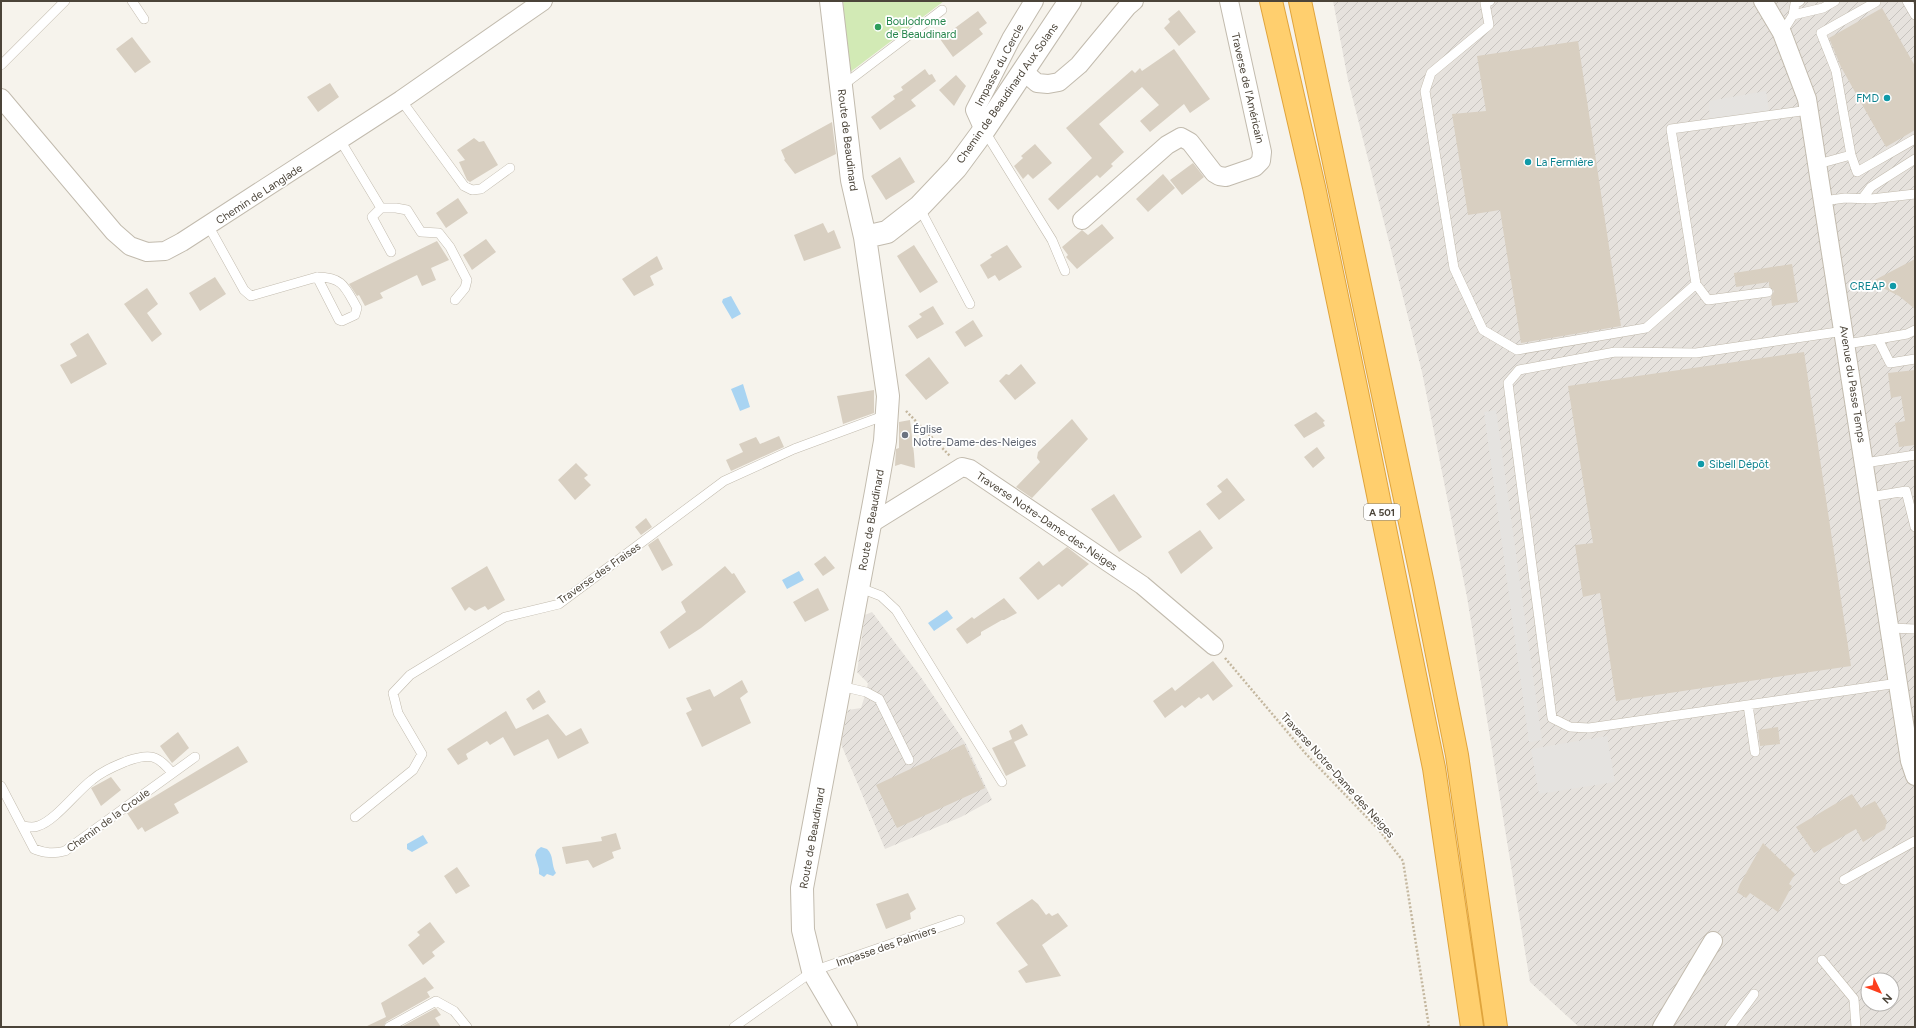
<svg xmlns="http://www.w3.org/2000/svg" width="1916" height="1028" font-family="Figtree,sans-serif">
  <defs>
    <pattern id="industrial-furrows" width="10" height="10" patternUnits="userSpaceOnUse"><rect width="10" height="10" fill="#e6e2dd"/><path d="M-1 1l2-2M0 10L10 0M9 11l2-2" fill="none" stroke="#c7c3be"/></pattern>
  </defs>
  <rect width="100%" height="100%" fill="#f6f3ec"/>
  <path fill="url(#industrial-furrows)" fill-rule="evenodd" d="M1333,1h582v1026h-336l-49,-45 -63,-385 -45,-225 -74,-292zM1868,980h24v24h-24z
    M872,612l48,64 46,68 26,56 -31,17 -76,32 -44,-105 7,-34 13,-2 5,-16 2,-9 -11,-11 8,-57z"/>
  <path fill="#d2eab5" d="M843,1h101l-95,72z"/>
  <path fill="#e5e3e0" d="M1766,91l4,25 -60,8 -1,-23z
    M1496,410l46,330 -13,2 -45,-330z
    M1607,736l8,46 -76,12 -8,-45z"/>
  <path fill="#a9d4f2" d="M731,296l10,18 -9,5 -10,-17 1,-3z
    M743,384l7,23 -10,4 -9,-22z
    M799,571l5,9 -17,9 -5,-9z
    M947,610l6,8 -19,13 -6,-8z
    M423,835l5,8 -16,9 -5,-3v-5z
    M541,847l6,2c7,6 4,16 9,24l-3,3 -6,-2 -3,3 -5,-3v-5l-4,-14 2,-5z"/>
  <path fill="#d8cfc1" d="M1882,8l33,58v64l-29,17 -45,-80 -12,-29z
    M1179,10l17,22 -17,14 -15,-18 6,-6 -2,-3z
    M978,11l9,12 -8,6 4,5 -30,23 -13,-18z
    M132,37l19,25 -16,11 -19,-24z
    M1578,41l43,285 -100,17 -21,-133 -32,5 -16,-101 34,-3 -9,-55z
    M1174,49l36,50 -20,14 -6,-9 -34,28 -10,-11 19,-16 -17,-18 -43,37 25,28 -13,12 2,2 -13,12 -3,-3 -39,35 -10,-11 44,-41 -26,-30 66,-58 3,3 5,-5 2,3z
    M925,69l4,6 3,-1 4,7 -25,19 5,6 -36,24 -9,-13 24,-18 -2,-3 10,-6 -2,-3z
    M956,75l10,11 -12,20 -15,-16z
    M330,83l9,14 -21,15 -11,-15z
    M832,122l4,32 -41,20 -11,-14 1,-1 -4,-9z
    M474,138l5,4 5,-1 14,24 -28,17 -3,-2 -8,-18 6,-2 -8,-10z
    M1035,144l17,19 -19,16 -5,-5 -5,5 -9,-13 9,-8 -2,-2z
    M900,157l15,25 -29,18 -15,-24z
    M1193,163l11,14 -22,18 -12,-15z
    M1163,174l12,14 -27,24 -12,-13z
    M458,198l10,15 -22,15 -10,-15z
    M823,223l5,10 6,-3 7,18 -37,13 -10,-26z
    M1102,224l12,14 -37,31 -11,-12 2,-2 -6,-8 20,-17 6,5z
    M486,239l10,13 -24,18 -9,-15z
    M437,241l12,19 -18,8 5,12 -14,6 -5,-11 -37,18 3,5 -18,8 -6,-11 -2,1 -8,-12z
    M914,245l24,37 -18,11 -23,-37z
    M1007,245l15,22 -23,14 -4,-6 -7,4 -8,-14 12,-8 -2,-2z
    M657,256l6,13 -13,7 4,9 -20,11 -12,-17z
    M1915,259v50l-16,-13 -28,-14z
    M1792,264l6,38 -26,4 -1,-9 3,-6 -5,-5v-4l-33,5 -2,-14z
    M215,277l11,17 -26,17 -11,-18z
    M147,288l11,16 -11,9 15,21 -10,8 -28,-38z
    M933,306l11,18 -27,15 -9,-13 14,-9 -3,-3z
    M973,320l10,16 -18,11 -10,-15z
    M88,333l19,31 -36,20 -11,-19 17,-9 -7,-12z
    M1804,352l47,314 -235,35 -16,-108 -17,4 -8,-52 18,-2 -25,-157z
    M929,357l20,26 -23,17 -21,-25z
    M1021,364l15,19 -21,17 -16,-19 7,-7 3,1z
    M1915,370v75l-16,2 -4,-24 10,-2 -4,-25 -10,2 -3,-25z
    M874,390v23l-31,11 -6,-28z
    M1316,412l9,9 -2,1 2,4 -21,12 -10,-13z
    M1072,419l16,20 -56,59 -16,-11 24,-25 -3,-4 1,-6z
    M910,420l4,34 1,14 -14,-4 -6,2 1,-17 3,-1v-26z
    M779,436l5,11 -53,24 -5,-11 17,-8 -4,-8 17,-7 4,7z
    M1317,447l8,11 -12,10 -9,-11z
    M576,463l12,12 -4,3 7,7 -16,15 -17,-20z
    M1227,478l18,22 -26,20 -13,-16 16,-12 -5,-6z
    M1114,494l28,43 -23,15 -28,-43z
    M646,518l6,9 -11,8 -6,-8z
    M1200,530l13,18 -32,26 -13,-22z
    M658,538l15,27 -11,6 -14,-26z
    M1067,547l22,17 -27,23 -3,-3 -21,16 -19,-22 20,-17 4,5z
    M825,556l10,12 -12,8 -9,-12z
    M487,566l18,34 -17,10 -3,-4 -10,5 -6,-4 -4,4 -14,-23z
    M725,566l7,8 2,-1 12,19 -45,36 -32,21 -9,-17 26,-20 -5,-10z
    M818,588l11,22 -24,12 -12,-20z
    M1004,598l13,15 -13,7h-2l-21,12v3l-14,9 -11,-15 16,-12 2,2z
    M1213,661l20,25 -20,15 -5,-7 -7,5 -2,-2 -14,11 -3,-3 -17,13 -12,-17 19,-14 3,4z
    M742,680l6,12 -8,6 11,25 -49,24 -16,-34 6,-3 -6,-12 24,-9 4,8z
    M539,690l7,12 -13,8 -7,-11z
    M506,711l10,18 32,-15 18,22 15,-8 8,15 -31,16 -10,-20 -34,17 -11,-19 -13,8 -3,-4 -21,13 2,5 -10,6 -11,-16z
    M1022,724l6,11 -14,7 12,24 -20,10 -14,-28 20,-9 -3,-8z
    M1778,727l2,17 -20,2 -2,-16z
    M178,732l11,16 -17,15 -12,-17z
    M964,744l21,44 -88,40 -21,-43z
    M238,746l10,16 -74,42 5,9 -34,19 -3,-5 -4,3 -11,-17z
    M111,777l10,13 -20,16 -10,-18z
    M1852,794l9,14 14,-7 12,20 -2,8 -22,13 -7,-13 -42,24 -18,-26z
    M616,833l5,16 -9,3 2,6 -21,10 -5,-8 -22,4 -4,-17 40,-6 -1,-4z
    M1763,843l32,31 -6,10 3,2 -14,26 -28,-19 -4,5 -9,-6 3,-8z
    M457,867l13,19 -14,8 -12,-18z
    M908,893l8,16 -6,4 1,6 -25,10 -10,-25z
    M1032,899l6,5 8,11 3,-2 3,3 6,-3 10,13 -26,19 19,31 -35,7 -8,-12 10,-6 -32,-42z
    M430,922l15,20 -13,10 3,4 -12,9 -15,-20 12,-10 -3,-3z
    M425,977l9,11 -7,4 3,5 -44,25 -3,5h-18l21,-10 -5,-14z
    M436,1008l5,7 -6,3 6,9h-40z"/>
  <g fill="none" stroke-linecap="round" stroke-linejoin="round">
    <g stroke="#c2bbae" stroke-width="10">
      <path id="service" d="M132,1l12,18
        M1490,1l-5,2 4,22 -58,48 -6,18 29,177 29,62 34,20 129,-22 50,-44 -25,-155 138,-19
        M1907,1l8,14
        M1793,15l2,-11 5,-3
        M1782,33l11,-18 30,-7 12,-7
        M1,65l64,-64
        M842,86l100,-76
        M401,100l63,86 8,4 9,-1 29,-21
        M984,130l68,110 13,31
        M340,140l41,68h15l11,2 14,22 18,1 11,14 17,33 -2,8 -10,12
        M1851,155l6,17 58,-33
        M1818,164l33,-9 -15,-84 -15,-38 55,-31
        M1862,199l9,-12 44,-28
        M1823,201l22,-3 26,1 44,-5
        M919,207l51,97
        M381,208l-9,9 19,35
        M209,227l35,63 7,6 66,-19 22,43 3,1 13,-6 2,-7c-12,-21 -14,-31 -40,-31
        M1696,284l12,16 60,-8
        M1844,331l-148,22 -81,-1 -96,18 -11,13 44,335 18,9 19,1 309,-45
        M1878,339l29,-5 8,-4
        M1846,344l32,-5 12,24 25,-4
        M1865,463l50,-8
        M1870,497l36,-6 9,36
        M858,587l23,9 15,14 106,172
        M1890,628l25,1
        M840,686l26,6 13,7 30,61
        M1748,705l7,47
        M1,786l33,63c11,4 19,5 31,2l130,-94
        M355,817l58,-47 9,-16 -24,-41 -5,-20 17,-18 95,-58 54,-13 165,-123 70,-32 92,-34
        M23,826c5,1 10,2 15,0 17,-5 39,-35 54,-46 10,-9 23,-14 35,-19 23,-8 31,-6 45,12
        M1844,880l71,-39
        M1822,960l32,39 2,28
        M389,1027l47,-26 18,10 13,16
        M734,1027l79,-56 147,-51
        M1730,1027l24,-33"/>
    </g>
    <g stroke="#c2bbae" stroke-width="20">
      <path id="minor" d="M1763,1l19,32 25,66 103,662 5,15
        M1023,71l14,12 11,1 11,-2 20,-17 48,-58 7,-6
        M1,98l113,134 16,14 17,6 18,-1 17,-9 219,-142 142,-99
        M984,130l-9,-20 36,-71 23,-38
        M1082,220l85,-75 14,-8 9,5 24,31 5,3 7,1 29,-10 6,-6 1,-9 -33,-151
        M870,524l92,-57 8,2 172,116 72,61
        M1662,1027l51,-86"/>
    </g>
    <g stroke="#c2bbae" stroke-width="24">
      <path id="tertiary" d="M831,1l21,179 13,57 23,159 -3,45 -9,51 -74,396 1,42 10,41 33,56
        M865,237l22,-5 32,-25 37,-39 28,-38 86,-129"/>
    </g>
    <g stroke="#e0a43c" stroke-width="24">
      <path id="motorway" d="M1271,1l43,186 43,205 77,376 38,259
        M1300,1l123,583 34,171 39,272"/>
    </g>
    <path stroke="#c4b79f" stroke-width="2.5" stroke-dasharray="2 2" stroke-linecap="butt" d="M906,411l44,45
      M1225,658l81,96 73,76 24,31 26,166"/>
    <use href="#service" stroke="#fff" stroke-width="9"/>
    <use href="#minor" stroke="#fff" stroke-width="18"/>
    <use href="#tertiary" stroke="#fff" stroke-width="22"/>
    <use href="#motorway" stroke="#ffcf6e" stroke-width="22"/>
  </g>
  <circle fill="#2e9e5b" stroke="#fff" stroke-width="1.5" cx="878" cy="27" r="4"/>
  <g fill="#0f9aa8" stroke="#fff" stroke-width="1.5">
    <circle cx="1887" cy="98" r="4"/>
    <circle cx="1528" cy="162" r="4"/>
    <circle cx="1893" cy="286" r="4"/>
    <circle cx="1701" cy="464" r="4"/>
  </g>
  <circle fill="#6b7280" stroke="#fff" stroke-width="1.5" cx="905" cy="435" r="4"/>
  <g text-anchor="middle" stroke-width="3.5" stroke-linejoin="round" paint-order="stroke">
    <rect fill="#fff" stroke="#817c74" stroke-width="1" x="1364" y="504" width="36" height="16" rx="3"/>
    <g font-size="10" font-weight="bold" fill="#4b4439">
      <text x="1382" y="516">A 501</text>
    </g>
    <g font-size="11" fill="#27864d" stroke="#fff" text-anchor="start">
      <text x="886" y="25">Boulodrome<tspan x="886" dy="13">de Beaudinard</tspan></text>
    </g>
    <g font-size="11" fill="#4b4439" stroke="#fff">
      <text transform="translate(999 65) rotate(-62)" y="4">Impasse du Cercle</text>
      <text transform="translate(1248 88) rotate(77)" y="4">Traverse de l'Américain</text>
      <text transform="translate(1007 93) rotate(-55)" y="4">Chemin de Beaudinard Aux Solans</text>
      <text transform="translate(848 140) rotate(83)" y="4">Route de Beaudinard</text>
      <text transform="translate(259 194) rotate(-33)" y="4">Chemin de Langlade</text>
      <text transform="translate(1853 384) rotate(81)" y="4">Avenue du Passe Temps</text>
      <text transform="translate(871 520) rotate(-80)" y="4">Route de Beaudinard</text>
      <text transform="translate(1047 521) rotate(34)" y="4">Traverse Notre-Dame-des-Neiges</text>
      <text transform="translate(599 573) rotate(-35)" y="4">Traverse des Fraises</text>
      <text transform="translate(1338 775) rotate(48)" y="4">Traverse Notre-Dame des Neiges</text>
      <text transform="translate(108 820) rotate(-36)" y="4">Chemin de la Croule</text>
      <text transform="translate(812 838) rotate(-80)" y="4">Route de Beaudinard</text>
      <text transform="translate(886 946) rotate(-19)" y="4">Impasse des Palmiers</text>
    </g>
    <g font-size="11" fill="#0d838f" stroke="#fff" text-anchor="end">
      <text x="1879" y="102">FMD</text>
      <text x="1536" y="166" text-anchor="start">La Fermière</text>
      <text x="1885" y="290">CREAP</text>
      <text x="1709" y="468" text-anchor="start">Sibell Dépôt</text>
    </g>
    <g font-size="11" fill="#5b616d" stroke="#fff" text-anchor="start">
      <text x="913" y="433">Église<tspan x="913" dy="13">Notre-Dame-des-Neiges</tspan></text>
    </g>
  </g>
  <rect width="1916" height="1028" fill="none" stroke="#4b4439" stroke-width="4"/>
  <g transform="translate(1880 992) rotate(133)"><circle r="19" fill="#ffffff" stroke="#b7b4b0"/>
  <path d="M0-3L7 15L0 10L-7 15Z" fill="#fc3f1d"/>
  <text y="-6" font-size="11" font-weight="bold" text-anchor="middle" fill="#4b4439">N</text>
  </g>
</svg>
